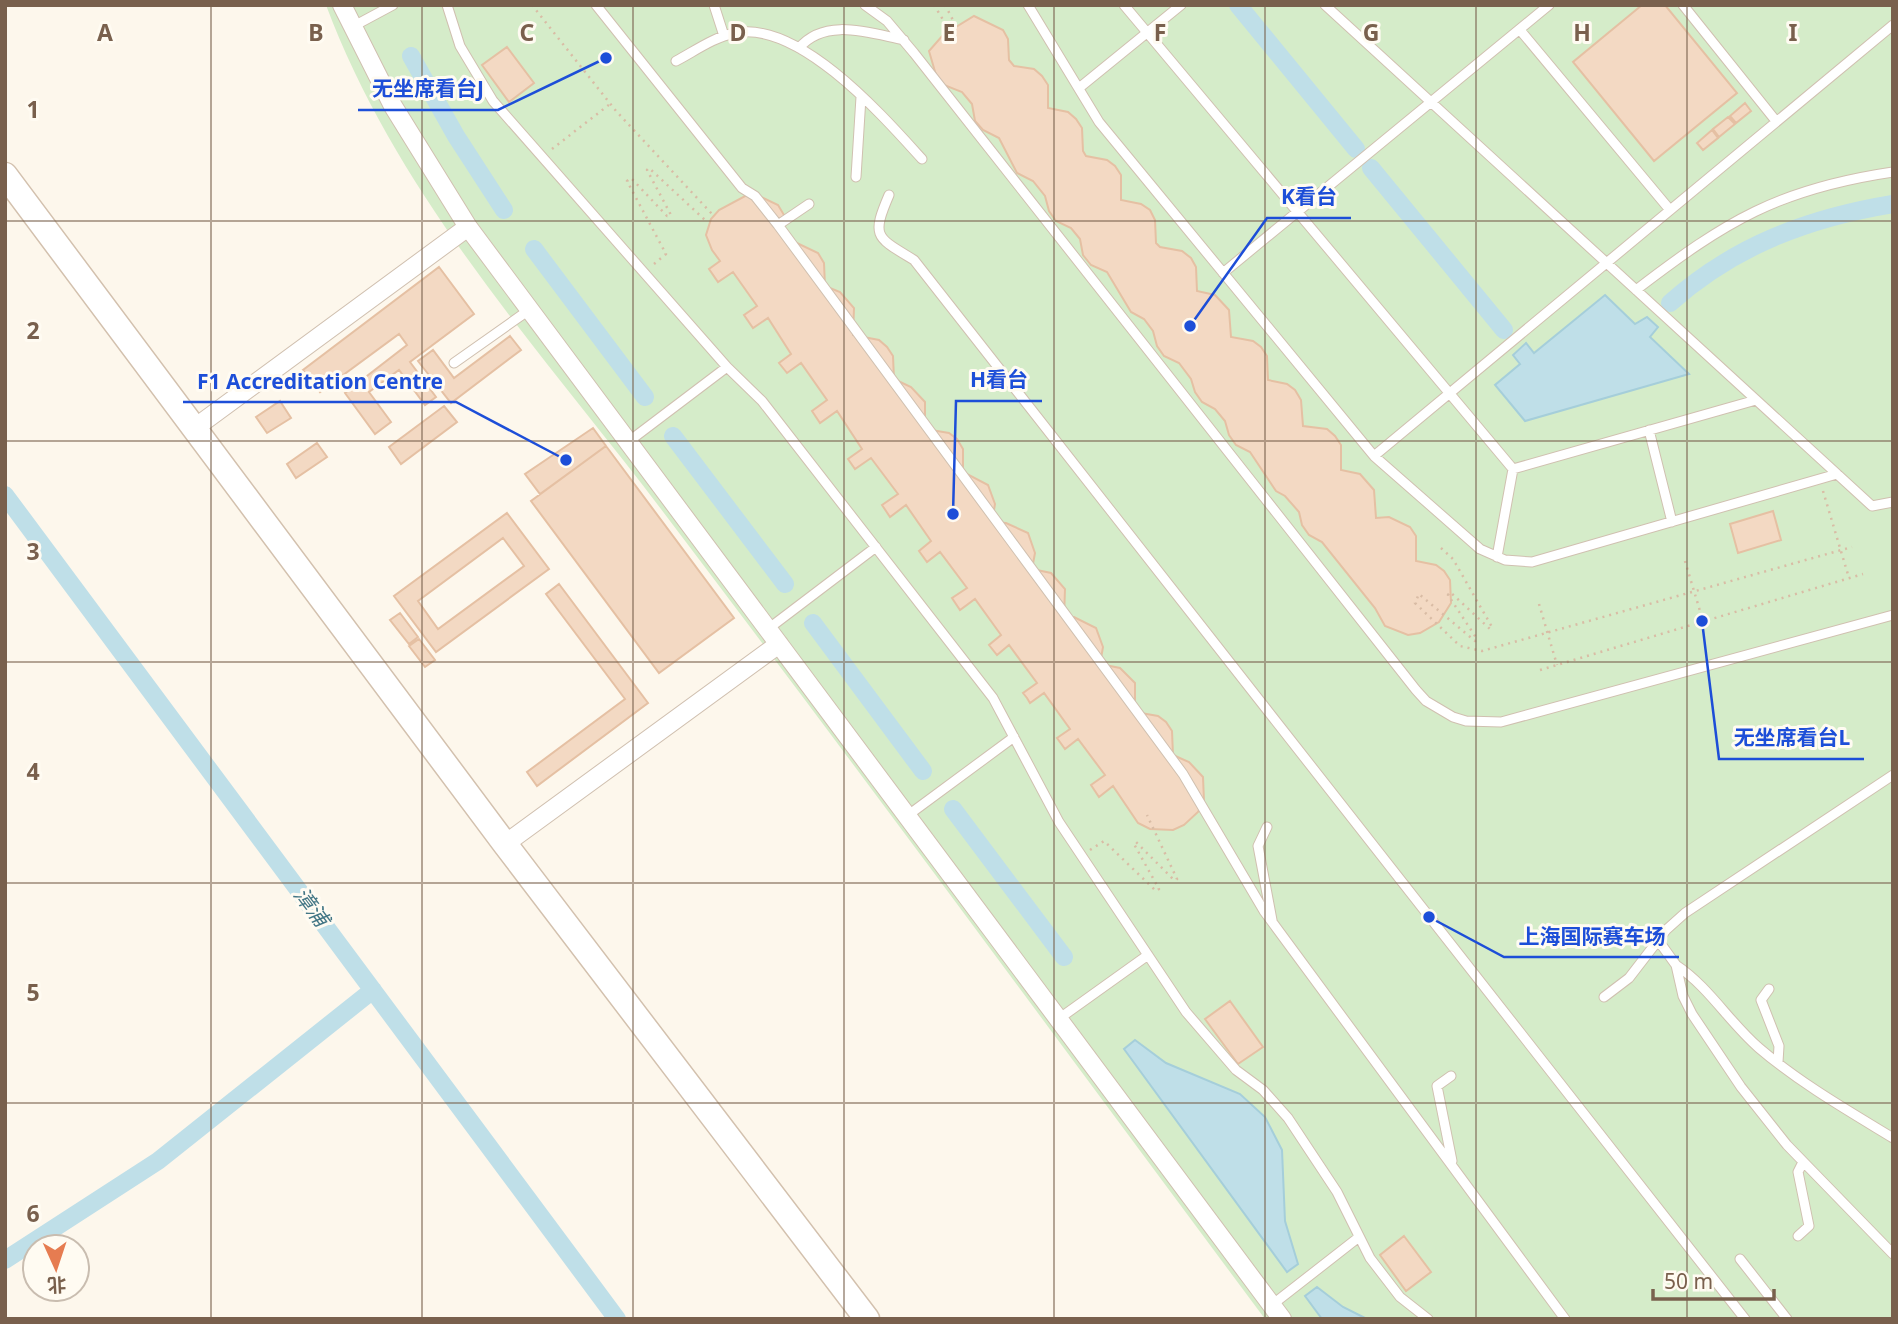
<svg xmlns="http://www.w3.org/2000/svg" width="1898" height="1324" font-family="'Noto Sans','Noto Sans SC',sans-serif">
  <rect width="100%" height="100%" fill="#fdf7ec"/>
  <path fill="#d5ecc9" d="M326,5h1567v1314h-628c-199,-267 -396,-536 -598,-802 -123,-163 -268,-317 -341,-512z"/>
  <path fill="#bfdfe8" stroke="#a5ceda" stroke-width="2" d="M1605,295l30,29 12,-7 11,10 -8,10 39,37 -164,47 -30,-36 25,-21 -7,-9 13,-12 8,10z
    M1135,1040l31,23 74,31 25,23 17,33 3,71 13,43 -11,8 -163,-223z
    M1317,1287l26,20 24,12h-45l-17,-23z"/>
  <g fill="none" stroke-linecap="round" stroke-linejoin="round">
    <path stroke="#bfdfe8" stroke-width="18" d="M1238,5l118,144
      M411,56l45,80 48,74
      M1371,168l133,162
      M534,249l111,148
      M1670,303c64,-57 138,-85 223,-99
      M673,436l112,148
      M5,495l612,824
      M813,623l110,148
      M953,809l111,148
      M5,1260l153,-99 215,-171"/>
  </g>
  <path fill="#f3d9c3" stroke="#e5c0a3" stroke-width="2" fill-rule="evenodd" d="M1642,5h23l72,88 -83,68 -81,-99z
    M974,16l29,14 5,9 1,21 5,6 20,3 8,7 6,9v23l20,4 8,7 6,9 1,23 3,5 21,4 8,6 6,9v25l20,4 9,6 5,10 1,23 4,4 22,4 9,7 5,9 1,24 18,4 14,15 2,27 22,4 8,6 6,9 1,24 19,4 8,6 6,10 2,26 24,3 8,7 6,9v25l19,4 14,16 2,28 13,-1 21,10 6,9v25l20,4 8,6 6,9 1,23 -12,19 -19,11 -12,2 -23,-9 -10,-18 -53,-66 -13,-7 -7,-10 -3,-13 -14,-16 -9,-5 -26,-39 -14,-7 -7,-10 -4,-14 -10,-12 -13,-7 -7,-10 -4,-13 -12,-16 -15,-7 -7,-10 -4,-15 -9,-12 -13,-7 -24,-40 -16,-7 -8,-10 -3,-16 -9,-11 -15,-7 -7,-10 -4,-15 -12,-15 -16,-8 -18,-35 -16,-8 -8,-9 -3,-17 -10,-12 -18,-7 -8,-10 -7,-24 14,-16z
    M507,47l27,36 -25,19 -27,-37z
    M1745,103l6,8 -15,12 -6,-7z
    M1728,117l7,7 -16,13 -6,-8z
    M1712,130l6,8 -15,12 -6,-7z
    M747,195h10l21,10 6,10 2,28h11l21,10 6,10 1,23 15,6 14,16 -1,27 26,5 8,7 6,9 1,23 17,8 14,15v27l24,4 8,6 6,10v23l25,13 7,19 -3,18 14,1 22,10 7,20 -3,16 19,4 14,16 -1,29 10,-1 22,11 7,19 -3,17 20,4 15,15v29l23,4 8,6 6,9 1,24 16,7 14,15 1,24 -6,11 -14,13 -11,5 -23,-1 -12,-6 -25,-37 -14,11 -8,-12 14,-10 -27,-36 -13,10 -8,-11 13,-9 -26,-36 -14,10 -3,-5 -4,-5 14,-10 -28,-38 -12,10 -8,-10 12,-10 -26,-36 -15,11 -8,-12 15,-10 -27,-36 -13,10 -8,-11 12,-10 -25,-36 -16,12 -8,-12 16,-11 -27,-36 -16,11 -7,-10 14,-10 -25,-38 -17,12 -8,-12 15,-11 -26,-37 -14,10 -8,-10 12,-9 -23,-36 -15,10 -9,-13 13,-9 -24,-34 -15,10 -9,-13 11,-8 -8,-11 -6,-15 5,-16 8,-9z
    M439,267l35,47 -64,48 26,35 -11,8 -26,-35 -30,22 22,30 -16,12 -30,-41 62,-48 -8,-11 -79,58 -17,-22z
    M510,336l11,14 -70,53 -33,-42 15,-11 21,28z
    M280,401l11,17 -24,15 -11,-16z
    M444,406l13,16 -56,42 -12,-17z
    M593,428l13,18 -66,48 -15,-20z
    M317,443l10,14 -31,21 -9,-14z
    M606,446l128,172 -75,55 -128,-172z
    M1773,511l8,29 -43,13 -8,-29z
    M507,513l42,56 -113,83 -42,-56zM503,538l21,28 -86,63 -20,-28z
    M559,584l89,119 -111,83 -10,-14 98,-73 -79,-105z
    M400,613l18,24 -9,7 -19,-24z
    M419,639l16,21 -10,7 -16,-21z
    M1230,1001l33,46 -25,17 -33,-45z
    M1404,1236l27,36 -25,19 -26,-36z"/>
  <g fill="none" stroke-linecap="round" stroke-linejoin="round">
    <g stroke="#d0c0b0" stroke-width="11">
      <path id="lane" d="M447,5l13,41 33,55 234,266 35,34 231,297 66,124 127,190 50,58 27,20 25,28 49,74 33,66 30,39 28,22
        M596,5l146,183 13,8 23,29 405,549 81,137 301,408
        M714,5l10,31
        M865,5l22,16 27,32 502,637 10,11 27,16 13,4 35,1 392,-107
        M1028,5l71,117 275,334 106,93 25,11 27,2 305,-88
        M1124,5l389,464 243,-69
        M1325,5l547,501 21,-4
        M1683,5l93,116
        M352,27l41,-22
        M1520,30l150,180
        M799,48c26,-31 70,-15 105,-8
        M676,61c19,-10 38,-24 59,-28 64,-13 148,83 187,126
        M1079,88l102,-83
        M856,177l5,-80
        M889,195c-18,42 -13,42 25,65l831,1059
        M778,225l31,-21
        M1223,273l326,-268
        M1636,290c90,-69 142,-101 257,-118
        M454,363l75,-53
        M1649,430l23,92
        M628,442l99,-75
        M1374,456l519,-431
        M1497,557l16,-88
        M768,629l108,-82
        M907,816l107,-79
        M1267,827l-9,19 14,74
        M1658,940l18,25 7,31 9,18 49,73 46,58 106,109
        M1676,965c33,22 53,57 83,83 41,35 88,62 134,90
        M1769,989l-8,11 18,46 -1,16
        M1604,997l25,-19 37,-48 19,-17 208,-138
        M1060,1018l88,-63
        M1451,1076l-14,10 15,75
        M1798,1236l11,-10 -11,-54 5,-10
        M1740,1259l47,60
        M1272,1305l87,-68"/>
    </g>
    <g stroke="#d0c0b0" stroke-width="20">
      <path id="street" d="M342,5l51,101 75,121 814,1092
        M196,427l272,-200
        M505,844l274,-200"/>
    </g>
    <g stroke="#d3c1ae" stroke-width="27">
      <path id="secondary" d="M5,175l500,669 362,475"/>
    </g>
    <path stroke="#d9bca5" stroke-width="2.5" stroke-dasharray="2 5" stroke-linecap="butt" d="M532,5l84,106 96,103
      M934,5l11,18
      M945,5l9,17
      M552,149l58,-45
      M654,264l12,-10 -39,-73 4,-3 36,38 4,-1 -24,-45 2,-2 56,52
      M1823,491l26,87
      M1441,548l12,11 39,68 -2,2 -40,-37 -2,3 29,44 -2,2 -56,-47 -4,9 45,43 22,5 370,-104
      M1685,561l18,60
      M1539,604l18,61
      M1540,670l323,-96
      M1090,850l14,-9 52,50 3,-2 -25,-45 2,-2 38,38 3,-1 -30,-64"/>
    <use href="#lane" stroke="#fff" stroke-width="9"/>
    <use href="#street" stroke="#fff" stroke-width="18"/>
    <use href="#secondary" stroke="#fff" stroke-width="24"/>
  </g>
  <path fill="none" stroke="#79604d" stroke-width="2" stroke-opacity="0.55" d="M211,5v1314M422,5v1314M633,5v1314M844,5v1314M1054,5v1314M1265,5v1314M1476,5v1314M1687,5v1314M5,221h1888M5,441h1888M5,662h1888M5,883h1888M5,1103h1888"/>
  <g text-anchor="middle" stroke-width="6" stroke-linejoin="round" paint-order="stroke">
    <g font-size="21" font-style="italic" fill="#437685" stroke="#fffbf2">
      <text transform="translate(311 907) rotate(53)" y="7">漳浦</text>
    </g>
  </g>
  <g font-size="23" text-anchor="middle" font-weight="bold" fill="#79604d" stroke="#fffbf2" stroke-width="6" stroke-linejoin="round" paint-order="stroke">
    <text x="105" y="41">A</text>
    <text x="316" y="41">B</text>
    <text x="527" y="41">C</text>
    <text x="738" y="41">D</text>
    <text x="949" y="41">E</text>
    <text x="1160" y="41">F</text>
    <text x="1371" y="41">G</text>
    <text x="1582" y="41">H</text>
    <text x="1793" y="41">I</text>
    <text x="33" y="118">1</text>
    <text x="33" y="339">2</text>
    <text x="33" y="560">3</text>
    <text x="33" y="780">4</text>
    <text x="33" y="1001">5</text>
    <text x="33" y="1222">6</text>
  </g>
  <path fill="none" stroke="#1d4ed8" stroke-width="2.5" d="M606 58L498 110H358M1190 326L1267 218H1351M953 514L956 401H1042M566 460L456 402H183M1702 621L1719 759H1864M1429 917L1504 957H1679"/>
  <g fill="#1d4ed8" stroke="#fffbf2" stroke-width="2.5">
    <circle cx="606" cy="58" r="7"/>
    <circle cx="1190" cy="326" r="7"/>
    <circle cx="953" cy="514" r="7"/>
    <circle cx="566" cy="460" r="7"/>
    <circle cx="1702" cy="621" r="7"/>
    <circle cx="1429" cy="917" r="7"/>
  </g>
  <g font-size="21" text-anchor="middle" font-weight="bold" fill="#1d4ed8" stroke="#fffbf2" stroke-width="6" stroke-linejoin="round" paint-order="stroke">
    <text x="428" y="96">无坐席看台J</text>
    <text x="1309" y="204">K看台</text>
    <text x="999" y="387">H看台</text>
    <text x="320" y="389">F1 Accreditation Centre</text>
    <text x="1792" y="745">无坐席看台L</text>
    <text x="1592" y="944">上海国际赛车场</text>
  </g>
  <rect width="1898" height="1324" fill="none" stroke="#79604d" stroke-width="14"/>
  <g transform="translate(56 1268) rotate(177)"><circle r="33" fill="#fffbf2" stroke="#c9bdb0" stroke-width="2"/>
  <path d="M0-5L12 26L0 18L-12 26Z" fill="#e67c51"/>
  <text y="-10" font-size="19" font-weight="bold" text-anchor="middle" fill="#79604d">北</text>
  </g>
  <path d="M1653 1289v10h121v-10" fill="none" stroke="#79604d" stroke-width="3.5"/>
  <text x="1664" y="1289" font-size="21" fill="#79604d" stroke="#fffbf2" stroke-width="5" paint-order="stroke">50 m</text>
</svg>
